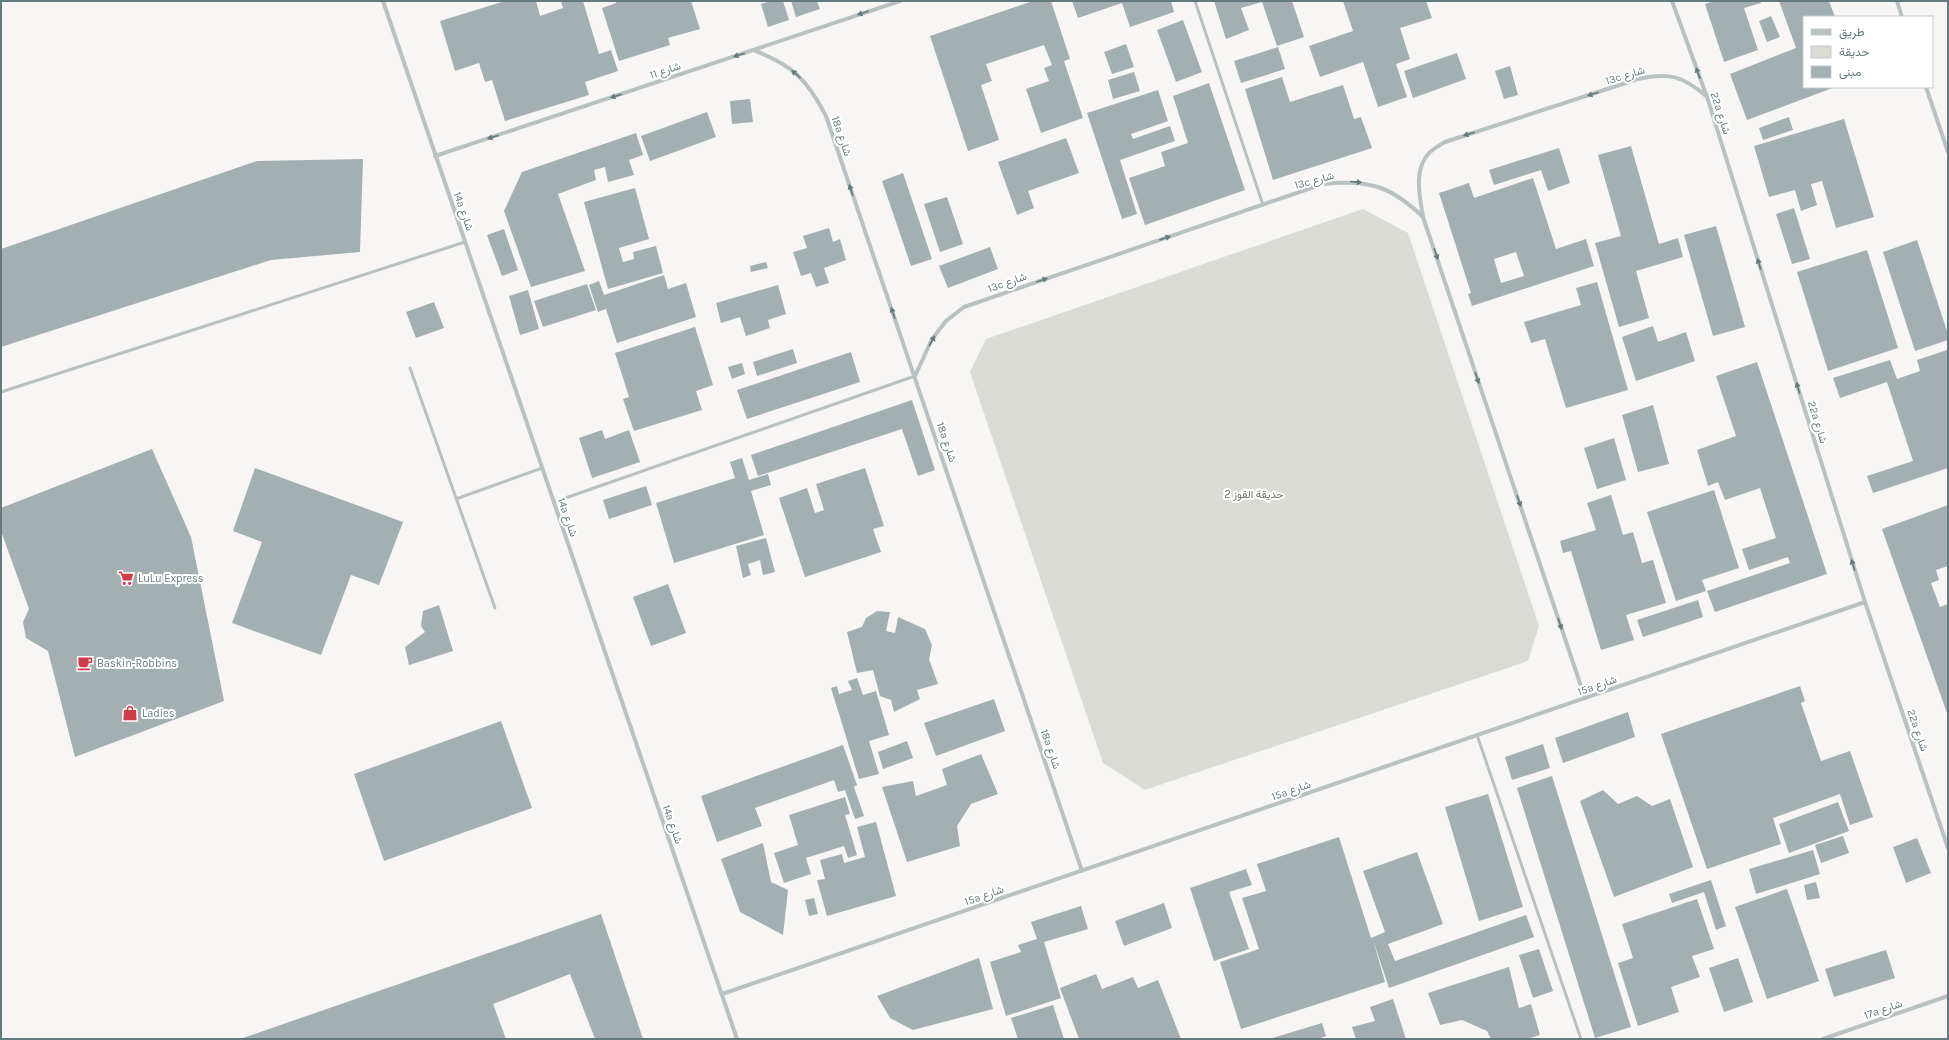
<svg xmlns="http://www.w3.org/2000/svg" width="1949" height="1040" font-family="Karla,Vazirmatn,sans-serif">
  <rect width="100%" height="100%" fill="#f7f6f4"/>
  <path fill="#d9dbd4" d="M1363,209l45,24 131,393 -11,35 -383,129 -42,-27 -133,-391 16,-33z"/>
  <path fill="#a4afb1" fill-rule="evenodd" d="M505,1h31l4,15 23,-8 -2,-7h22l16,53 12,-4 7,21 -33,11 4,13 -84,26 -13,-41 -7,2 -6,-19 -24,8 -15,-50z
    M616,1h75l9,28 -32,9 2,7 -51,16 -17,-53 14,-5z
    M770,1h13l6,19 -21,7 -7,-23z
    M791,1h26l3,8 -24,8z
    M1033,1h18l19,58 -6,2 19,57 -42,15 -15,-44 23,-8 -5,-13 8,-3 -8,-20 -58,19 6,17 -11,4 18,55 -31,11 -38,-115z
    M1072,1h99l3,11 -44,15 -8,-24 -44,15z
    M1214,1h78l12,36 -27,9 -15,-44 -21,6 8,22 -23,9z
    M1343,1h83l6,17 -32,10 10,31 -14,5 11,33 -29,10 -15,-45 -43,15 -11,-31 44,-15z
    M1714,1h46l1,2 -17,5 14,42 -34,12 -19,-58z
    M1779,1h50l6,16h-31v70h31l-88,33 -17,-46 66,-26z
    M1771,16l9,21 -13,5 -8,-21z
    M1183,20l19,52 -26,10 -19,-52z
    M1126,44l8,23 -22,7 -8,-22z
    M1278,47l7,22 -44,14 -7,-22z
    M1457,53l9,26 -53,19 -9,-27z
    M1510,66l8,29 -14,4 -9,-28z
    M1134,72l6,19 -27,8 -5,-19z
    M1282,77l8,25 53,-17 11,34 7,-2 11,31 -99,32 -28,-91z
    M1209,83l36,107 -100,35 -16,-47 36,-12 -4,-14 27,-9 -15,-47z
    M1158,90l10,31 -37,13 2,5 37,-13 5,15 -55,19 17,54 -15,5 -35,-106z
    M750,99l3,23 -21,2 -2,-23z
    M707,112l9,25 -66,24 -9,-25z
    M1789,117l4,13 -30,10 -4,-12z
    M1844,119l30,98 -38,11 -14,-47 -11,3 6,21 -16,6 -6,-21 -26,7 -15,-51z
    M636,133l7,22 -14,5 5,15 -26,7 -3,-15 -11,3 2,10 -38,14 27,77 -54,16 -27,-76 18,-39z
    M1066,138l13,35 -51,18 6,17 -17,7 -19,-53z
    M1631,146l28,98 19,-6 5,19 -47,14 13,47 -30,9 -24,-84 26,-7 -23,-81z
    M1559,148l11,35 -22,8 -7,-21 -47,15 -5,-15z
    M363,159l-3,93 -89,8 -270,87v-98l256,-88z
    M903,173l29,86 -21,7 -29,-85z
    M1533,178l23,71 30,-10 8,27 -122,40 -4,-12 3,-1 -32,-100 30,-10 5,15zM1516,252l8,24 -23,7 -7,-24z
    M635,188l14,51 -30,9 4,14 11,-3 -1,-7 23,-6 7,27 -55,16 -24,-87z
    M947,197l16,47 -23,8 -16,-48z
    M1794,208l16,51 -18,5 -16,-50z
    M1716,226l29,101 -32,9 -29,-101z
    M829,228l4,14 7,-3 6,21 -22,8 5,15 -13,4 -5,-14 -10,3 -8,-24 14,-4 -4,-12z
    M504,229l14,41 -16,6 -15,-41z
    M1917,240l31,94v6l-33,11 -32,-99z
    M990,247l8,22 -50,19 -9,-22z
    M1867,250l31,98 -70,23 -31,-99z
    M766,262l2,6 -17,4 -1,-6z
    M664,275l4,14 18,-6 10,34 -79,26 -11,-34 -8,3 -9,-27 10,-4 5,14z
    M1597,282l31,108 -62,18 -21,-69 -14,4 -7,-21 57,-17 -5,-17z
    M587,284l9,26 -53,17 -9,-26z
    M778,285l8,29 -18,6 2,8 -24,8 -6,-19 -19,6 -5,-20z
    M528,290l11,39 -19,6 -11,-39z
    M434,302l10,26 -28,10 -10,-26z
    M1653,326l5,16 28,-10 9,29 -59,20 -14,-44z
    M695,327l18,58 -17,6 6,19 -68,21 -11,-32 6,-2 -14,-44z
    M793,349l4,14 -40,13 -4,-14z
    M1947,350l1,118 -75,25 -6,-17 46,-15 -26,-79 -47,16 -7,-20 57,-18 7,19 23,-8 -3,-11z
    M851,352l9,30 -113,37 -10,-29z
    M1757,362l70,212 -112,38 -8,-21 83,-28 -2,-6 -39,13 -7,-21 34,-11 -16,-50 -35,12 -7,-18 -10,4 -11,-36 39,-14 -20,-60z
    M742,363l3,11 -13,5 -4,-12z
    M912,400l23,70 -17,6 -16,-47 -144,47 -7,-21z
    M1653,405l16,59 -31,8 -16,-57z
    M602,430l3,9 24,-9 11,32 -48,16 -13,-40z
    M1614,438l12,42 -29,9 -13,-41z
    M152,449l39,88 33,164 -149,56 -27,-106 -22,-13 -3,-16 6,-13 -28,-78v-23z
    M742,458l7,22 19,-6 3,11 -20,6 13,44 -90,28 -18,-60 79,-25 -5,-16z
    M255,468l148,54 -24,63 -28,-10 -30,80 -89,-32 30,-81 -29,-11z
    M865,468l19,58 -11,3 8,23 -76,25 -26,-79 28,-10 8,25 9,-3 -8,-26z
    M646,486l6,19 -43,14 -6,-19z
    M1714,490l25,78 -37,12 4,11 -30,10 -29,-89z
    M1611,495l12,40 10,-3 9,31 11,-3 13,43 -40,12 8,25 -33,10 -30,-99 -8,2 -3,-12 36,-11 -9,-27z
    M1948,505v61l-12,4 3,10 -8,3 9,24 8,-3v112l-66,-187z
    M766,538l9,34 -12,3 -3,-15 -12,4 3,11 -8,3 -7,-32z
    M668,584l18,49 -35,13 -18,-49z
    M1698,600l5,17 -60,20 -6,-17z
    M439,605l14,46 -44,14 -4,-18 20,-15 -4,-6 2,-15z
    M877,611l13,1 -4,19 9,2 3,-16 27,12 7,16 -3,14 9,25 -21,6 3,9 -26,13 -3,-12 -11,-4 -7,-26 -16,3 -10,-41 15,-5 4,-9z
    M857,678l6,17 13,-4 13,44 -20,6 10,33 -20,5 -28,-91 6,-2 2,8 13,-4 -4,-9z
    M1800,686l5,15 -4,2 20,58 29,-10 23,66 -23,8 -10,-31 -67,24 8,26 -74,25 -46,-135z
    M994,699l11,32 -69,25 -12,-33z
    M1628,712l7,25 -72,26 -8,-25z
    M501,721l31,87 -148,53 -30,-87z
    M907,741l6,17 -30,11 -5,-17z
    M1543,744l7,24 -38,12 -7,-23z
    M843,745l14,40 -3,2 10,29 -9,3 -10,-29 -7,2 -4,-12 -79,28 7,18 -45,16 -16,-46z
    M981,754l17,40 -27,10 -14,22 3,20 -53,16 -25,-75 31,-6 3,15 31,-11 -5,-16z
    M1552,776l79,251 -36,11 -78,-250z
    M1603,790l15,14 19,-8 15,10 18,-7 23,68 -79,30 -34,-96z
    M1488,794l35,113 -44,14 -34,-114z
    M845,797l5,17 -5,1 12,40 -9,3 -4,-12 -38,12 5,16 -27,9 -10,-30 24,-8 -9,-30z
    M1838,802l11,29 -60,22 -10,-29z
    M876,822l20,74 -69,20 -10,-36 8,-1 -5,-19 22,-6 2,9 21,-6 -8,-30z
    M1843,836l6,17 -28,10 -6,-18z
    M1339,837l32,101 14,-6 -22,-61 54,-19 26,72 -55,20 7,17 131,-46 8,22 -145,51 -16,-48 12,42 -144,47 -21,-67 39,-13 -17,-51 24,-7 -9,-27z
    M1917,838l14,35 -25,10 -13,-36z
    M763,843l8,39 17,8 -5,45 -43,-23 -19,-53z
    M1813,850l7,24 -64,20 -7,-25z
    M1246,869l6,16 -23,7 20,57 -35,12 -24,-73z
    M1711,880l15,46 -10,4 -12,-38 -32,11 -3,-9z
    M1816,882l4,16 -13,2 -3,-15z
    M1787,889l32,92 -52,18 -32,-92z
    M814,898l4,16 -9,2 -4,-16z
    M1697,899l17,50 -22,7 8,21 -29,10 8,25 -41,14 -20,-63 15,-5 -11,-34z
    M1164,903l8,25 -48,18 -9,-25z
    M1081,906l7,23 -44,13 17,56 -55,18 -16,-54 31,-10 -3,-7 19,-6 -6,-17z
    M601,914l42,125h-48l-25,-65 -77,30 13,35h-266z
    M1539,949l14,42 -20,7 -14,-43z
    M1886,950l9,28 -61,19 -9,-28z
    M979,958l14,51 -80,21 -23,-12 -13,-22z
    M1738,958l15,44 -29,10 -15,-44z
    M1509,967l10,41 12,-4 9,31 -13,4h-36l-4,-8 -25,-11 -22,5 -12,-32z
    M1096,974l6,15 31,-12 5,11 20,-8 23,59h-102l-19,-51z
    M1393,999l13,40h-50l-4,-12 23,-6 -5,-14z
    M1053,1005l11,34h-46l-7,-21z
    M1322,1023l4,13 -8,3h-49z"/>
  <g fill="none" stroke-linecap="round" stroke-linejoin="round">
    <path stroke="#bac1c2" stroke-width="3" d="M1195,1l68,204
      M410,368l85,240
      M1,392l464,-150
      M456,499l86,-31
      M554,502l361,-126
      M1477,735l104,304"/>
    <path stroke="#bac1c2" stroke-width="4" d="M383,1l354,1038
      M1672,1l35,96 158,505 83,246
      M1897,1l5,16
      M753,50c39,15 54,29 73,66l256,755
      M1926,87l22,65
      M435,156l465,-155
      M915,376l17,-37 14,-18 18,-14 359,-123c45,-5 68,2 100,33
      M1585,698l-162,-481c-3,-20 -10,-47 6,-64 4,-4 11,-8 16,-11l193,-63c30,-7 45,-3 68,17
      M722,994l1143,-392
      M1823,1039l125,-43"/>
  </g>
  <defs><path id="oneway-solid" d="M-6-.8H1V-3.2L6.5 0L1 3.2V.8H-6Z"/></defs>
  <g fill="#657a7c">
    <use href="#oneway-solid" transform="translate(863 13) rotate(161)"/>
    <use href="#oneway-solid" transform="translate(739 55) rotate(162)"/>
    <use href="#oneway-solid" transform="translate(1698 73) rotate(-110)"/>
    <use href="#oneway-solid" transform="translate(796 74) rotate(-138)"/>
    <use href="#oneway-solid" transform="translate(1593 94) rotate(162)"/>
    <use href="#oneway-solid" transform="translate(616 96) rotate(162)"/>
    <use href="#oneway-solid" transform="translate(1469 134) rotate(162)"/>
    <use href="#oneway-solid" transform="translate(493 137) rotate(162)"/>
    <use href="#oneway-solid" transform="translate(1356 182) rotate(5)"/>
    <use href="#oneway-solid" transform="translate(851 190) rotate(-109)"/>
    <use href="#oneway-solid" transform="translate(1165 238) rotate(-19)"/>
    <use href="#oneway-solid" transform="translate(1436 254) rotate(71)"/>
    <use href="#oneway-solid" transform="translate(1759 264) rotate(-107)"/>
    <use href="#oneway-solid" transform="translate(1042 280) rotate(-19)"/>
    <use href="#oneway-solid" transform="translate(893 313) rotate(-109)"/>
    <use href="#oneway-solid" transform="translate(932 341) rotate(-61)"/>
    <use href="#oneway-solid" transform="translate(1477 378) rotate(71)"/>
    <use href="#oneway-solid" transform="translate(1798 388) rotate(-107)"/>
    <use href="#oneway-solid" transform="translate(1519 501) rotate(71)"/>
    <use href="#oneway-solid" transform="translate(1853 565) rotate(-107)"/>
    <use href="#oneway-solid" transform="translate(1560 624) rotate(71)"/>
  </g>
  <defs>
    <g id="supermarket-bare" transform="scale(1.2)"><path d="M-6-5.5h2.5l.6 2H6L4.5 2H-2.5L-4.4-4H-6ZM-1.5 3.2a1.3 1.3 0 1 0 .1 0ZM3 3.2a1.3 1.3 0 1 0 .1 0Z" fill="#cf3d49" stroke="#fff" stroke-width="2.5" paint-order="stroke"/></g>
    <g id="cafe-bare" transform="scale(1.2)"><path d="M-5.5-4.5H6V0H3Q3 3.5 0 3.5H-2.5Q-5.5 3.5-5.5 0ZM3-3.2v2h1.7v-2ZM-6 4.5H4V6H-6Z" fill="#cf3d49" stroke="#fff" stroke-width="2.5" paint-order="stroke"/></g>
    <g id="shop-bare" transform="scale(1.2)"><path d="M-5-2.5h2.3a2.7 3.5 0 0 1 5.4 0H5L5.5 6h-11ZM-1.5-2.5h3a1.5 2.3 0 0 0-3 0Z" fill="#cf3d49" stroke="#fff" stroke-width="2.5" paint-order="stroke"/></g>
  </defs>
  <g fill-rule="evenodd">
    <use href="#supermarket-bare" x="126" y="578"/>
    <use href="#cafe-bare" x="85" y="663"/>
    <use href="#shop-bare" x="130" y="713"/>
  </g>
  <g text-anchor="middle" stroke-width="4" stroke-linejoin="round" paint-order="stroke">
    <g font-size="11" fill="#657a7c" stroke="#fff">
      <text transform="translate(665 70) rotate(-18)" y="4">شارع 11</text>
      <text transform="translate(1625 75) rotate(-17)" y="4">13c شارع</text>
      <text transform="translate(1721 113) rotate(72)" y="4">22a شارع</text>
      <text transform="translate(842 136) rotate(71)" y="4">18a شارع</text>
      <text transform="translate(1314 180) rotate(-15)" y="4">13c شارع</text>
      <text transform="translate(464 211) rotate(71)" y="4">14a شارع</text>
      <text transform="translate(1007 282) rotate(-19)" y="4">13c شارع</text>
      <text transform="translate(1818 422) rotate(73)" y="4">22a شارع</text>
      <text transform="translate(947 442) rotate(71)" y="4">18a شارع</text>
      <text transform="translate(568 517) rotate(71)" y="4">14a شارع</text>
      <text transform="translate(1597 685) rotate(-19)" y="4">15a شارع</text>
      <text transform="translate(1918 730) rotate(71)" y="4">22a شارع</text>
      <text transform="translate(1051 749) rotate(71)" y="4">18a شارع</text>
      <text transform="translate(1291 790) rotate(-19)" y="4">15a شارع</text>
      <text transform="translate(673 824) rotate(71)" y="4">14a شارع</text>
      <text transform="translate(984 895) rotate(-19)" y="4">15a شارع</text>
      <text transform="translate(1883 1009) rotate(-19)" y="4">17a شارع</text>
    </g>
    <g font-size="11" fill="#6c7563" stroke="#fff">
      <text x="1254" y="498">حديقة القوز 2</text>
    </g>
    <g font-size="11" fill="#657a7c" stroke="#fff" text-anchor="start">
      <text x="138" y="582">LuLu Express</text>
      <text x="97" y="667">Baskin-Robbins</text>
      <text x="142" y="717">Ladies</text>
    </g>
  </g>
  <rect width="1949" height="1040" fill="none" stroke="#657a7c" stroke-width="4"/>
  <rect x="1803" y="16" width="130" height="72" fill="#ffffff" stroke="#c1cacb"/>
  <rect x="1811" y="29" width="20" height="6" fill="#bac1c2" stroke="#c1cacb"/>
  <text x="1839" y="36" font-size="12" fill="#657a7c">طريق</text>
  <rect x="1811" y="46" width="20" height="12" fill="#d9dbd4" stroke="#c1cacb"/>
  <text x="1839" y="56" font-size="12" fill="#657a7c">حديقة</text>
  <rect x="1811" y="66" width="20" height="12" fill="#a4afb1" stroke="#c1cacb"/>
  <text x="1839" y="76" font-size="12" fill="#657a7c">مبنى</text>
</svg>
